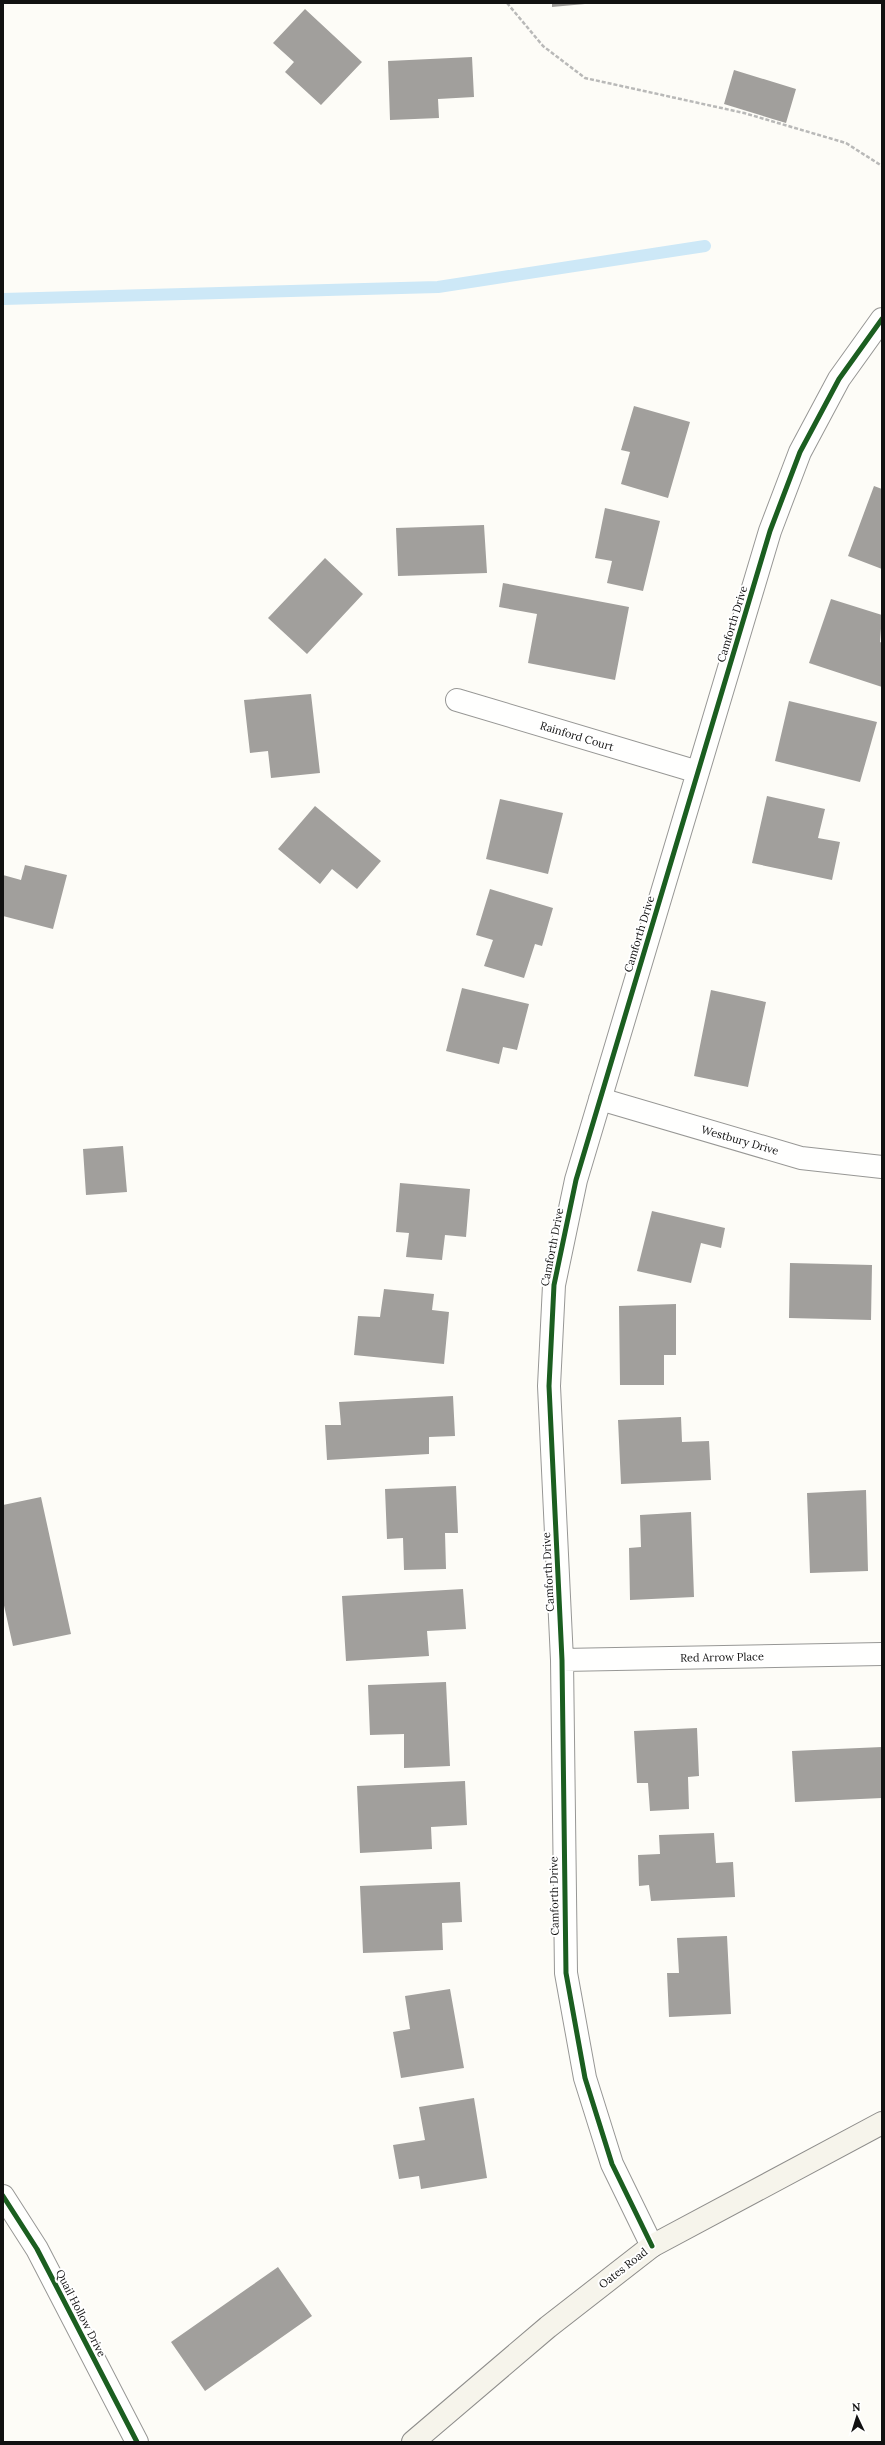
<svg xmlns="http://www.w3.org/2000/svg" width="885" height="2445" font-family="Lora,serif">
  <rect width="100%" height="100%" fill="#fdfcf7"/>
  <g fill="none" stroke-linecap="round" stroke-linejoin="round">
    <path stroke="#cde8f7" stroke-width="12" d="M3,299l435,-12 267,-41"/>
  </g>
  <path fill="#a19f9c" d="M552,3h33v1l-33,3z
    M305,9l57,53 -41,43 -36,-33 9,-10 -21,-19z
    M472,57l2,40 -36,2 1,19 -49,2 -2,-59z
    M734,70l62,19 -10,34 -62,-19z
    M634,406l56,16 -22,76 -47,-14 9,-32 -9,-2z
    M874,486l8,3v80l-34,-13z
    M605,508l55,13 -17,70 -36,-8 5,-22 -17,-3z
    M484,525l3,48 -89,3 -2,-48z
    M325,558l38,36 -56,60 -39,-36z
    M503,583l126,24 -14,73 -87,-17 9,-49 -38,-7z
    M831,599l51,16 -2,27 2,1v44l-73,-24z
    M311,694l9,79 -49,5 -3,-27 -18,2 -6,-53z
    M789,701l88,21 -17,60 -85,-21z
    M767,796l58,13 -7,29 22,4 -8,38 -80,-17z
    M500,799l63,14 -15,61 -62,-15z
    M315,806l66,55 -24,28 -25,-20 -12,15 -42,-35z
    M25,865l42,10 -14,54 -50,-13v-41l18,5z
    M490,889l63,19 -11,38 -7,-2 -11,34 -40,-12 9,-26 -17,-5z
    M462,988l67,16 -12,46 -14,-3 -4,17 -53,-13z
    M711,990l55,12 -18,85 -54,-11z
    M123,1146l4,46 -41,3 -3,-46z
    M400,1183l70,6 -4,48 -21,-2 -3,25 -36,-3 3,-24 -13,-1z
    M652,1211l73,17 -4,20 -20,-5 -10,40 -54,-12z
    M790,1263l82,2 -1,55 -82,-2z
    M384,1289l50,5 -2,16 17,2 -5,52 -90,-9 4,-39 22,1z
    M676,1304v51h-12v30h-44l-1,-79z
    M453,1396l2,40 -26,1v17l-102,6 -2,-35h16l-2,-23z
    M681,1417l1,25 27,-1 2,39 -90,4 -3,-64z
    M456,1486l2,47h-13l1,36 -42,1 -1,-32 -16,1 -2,-50z
    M866,1490l2,81 -58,2 -3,-80z
    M41,1497l30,137 -58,12 -10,-45v-96z
    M691,1512l3,85 -64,3 -1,-52 12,-1 -1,-32z
    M463,1589l3,40 -39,2 2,25 -83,5 -4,-65z
    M446,1682l4,84 -46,2v-34l-34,1 -2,-50z
    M697,1728l2,48 -11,1 1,32 -39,2 -2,-28h-11l-3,-52z
    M882,1747v51l-87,4 -3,-51z
    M465,1781l2,44 -36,2 1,22 -72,4 -3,-67z
    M714,1833l2,30 17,-1 2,35 -84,4 -2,-16 -10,1 -1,-31 22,-1 -1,-19z
    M460,1882l2,40 -20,1 1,27 -80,3 -3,-67z
    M727,1936l4,78 -62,3 -2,-44h12l-2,-35z
    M450,1989l14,79 -63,10 -8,-46 17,-3 -5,-33z
    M474,2098l13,80 -66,11 -2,-13 -20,3 -6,-34 32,-5 -6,-33z
    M278,2267l34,49 -107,75 -34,-49z"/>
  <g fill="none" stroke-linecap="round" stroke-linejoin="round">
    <g stroke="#979795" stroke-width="24">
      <path id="street" d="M457,700l241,72
        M600,1099l201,59 81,9
        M562,1660l320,-6
        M3,2196l34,53 100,193
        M652,2246l-40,-82 -27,-86 -19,-105 -4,-313 -13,-274 5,-101 22,-105 194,-649 30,-79 39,-73 43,-60"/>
    </g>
    <g stroke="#8e8d8b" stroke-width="24">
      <path id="secondary" d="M413,2442l135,-115 104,-81 230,-123"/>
    </g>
    <path stroke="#b9b9b8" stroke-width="2.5" stroke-dasharray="4 2" stroke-linecap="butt" d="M507,3l36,43 42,32 159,35 102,30 36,23"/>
    <use href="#street" stroke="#fffffe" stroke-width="22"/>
    <use href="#secondary" stroke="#f6f4eb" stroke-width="22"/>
    <g stroke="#fff" stroke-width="8">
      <path id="cycleway" d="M3,2196l34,53 100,193
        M652,2246l-40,-82 -27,-86 -19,-105 -4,-313 -13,-274 5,-101 22,-105 194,-649 30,-79 39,-73 43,-60"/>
    </g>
    <use href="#cycleway" stroke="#1b5e20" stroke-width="5"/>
  </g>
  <g text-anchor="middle" stroke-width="4" stroke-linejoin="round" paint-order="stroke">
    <g font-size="11" fill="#111" stroke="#fff">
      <text transform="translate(732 624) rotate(-73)" y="4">Camforth Drive</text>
      <text transform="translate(577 736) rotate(17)" y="4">Rainford Court</text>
      <text transform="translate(639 934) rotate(-73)" y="4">Camforth Drive</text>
      <text transform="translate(740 1140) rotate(16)" y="4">Westbury Drive</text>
      <text transform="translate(552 1247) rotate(-79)" y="4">Camforth Drive</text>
      <text transform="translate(548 1572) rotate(-93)" y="4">Camforth Drive</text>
      <text transform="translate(722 1657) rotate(-1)" y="4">Red Arrow Place</text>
      <text transform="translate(554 1896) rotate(-91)" y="4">Camforth Drive</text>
      <text transform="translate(623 2268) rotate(-38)" y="4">Oates Road</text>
      <text transform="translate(81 2313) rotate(63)" y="4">Quail Hollow Drive</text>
    </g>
  </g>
  <rect width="885" height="2445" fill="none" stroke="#111111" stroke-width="8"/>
  <g transform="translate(857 2417) rotate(356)" stroke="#ffffff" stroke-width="3" paint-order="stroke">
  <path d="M0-3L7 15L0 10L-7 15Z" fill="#111111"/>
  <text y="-6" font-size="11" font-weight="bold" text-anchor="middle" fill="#111111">N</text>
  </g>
</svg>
